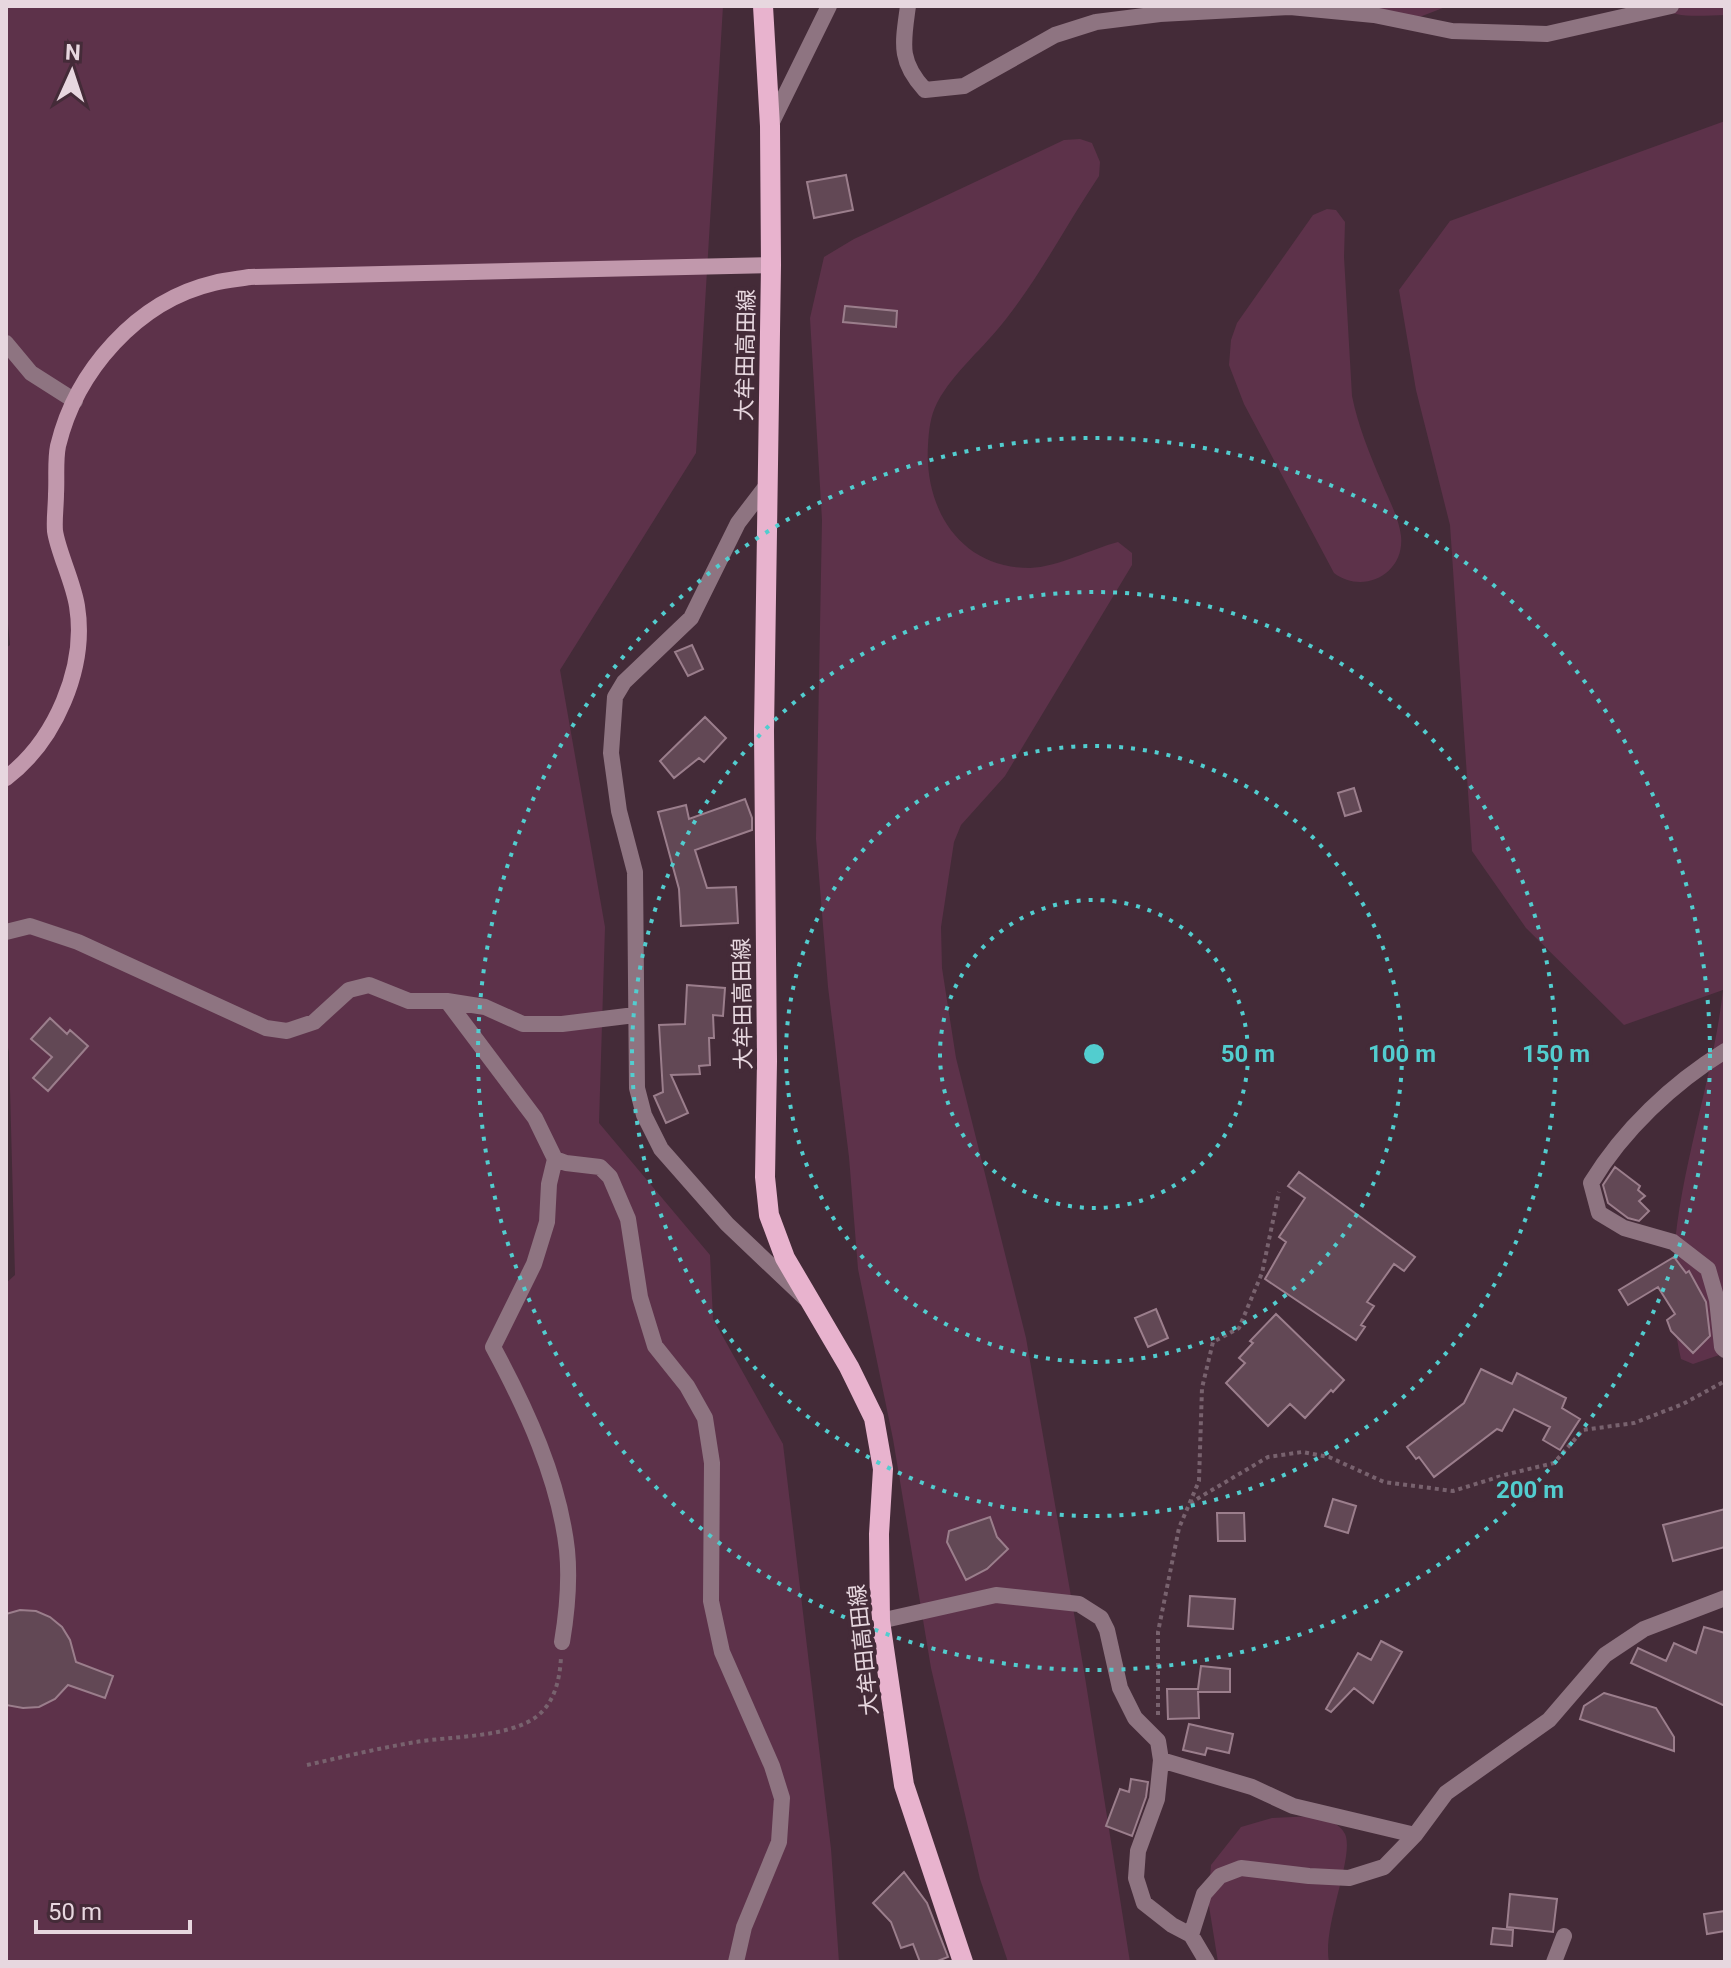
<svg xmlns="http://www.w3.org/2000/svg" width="1731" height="1968" font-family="Roboto,'Noto Sans JP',sans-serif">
  <rect width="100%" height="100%" fill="#442b38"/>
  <path fill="#5d324a" d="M6,6h717l-27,447 -136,217 45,257 -6,196 111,132 3,64 70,125 48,405 8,113h-833v-679l9,-8 -6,-223 -3,-13v-391l4,-3 -4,-42z
    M1181,6h267l-44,17z
    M1660,6h65v9c-20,0 -50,5 -65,-9z
    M1725,121v1232l-32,11 -12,-5c-29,-126 28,-245 42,-369l-99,35 -98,-97 -54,-77 -22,-326 -34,-135 -17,-100 51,-69z
    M1080,139l12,4 8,19 -1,14c-31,46 -59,100 -93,143 -22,29 -52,52 -69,84 -7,14 -8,27 -9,42 -4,64 32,123 102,123 28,-1 61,-19 88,-26l14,11v12l-127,211 -44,49 -7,17 -13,85 1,41 14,90 70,280 58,333 46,291h-122l-28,-83 -49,-211 -38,-229 -35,-170 -9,-112 -21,-170 -12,-148 6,-319 -12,-202 14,-61 30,-18 210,-99z
    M1327,209l9,1 9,12 -1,35 8,139c6,30 18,59 30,87 7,17 17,35 19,53 4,38 -38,59 -67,37l-90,-169 -15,-39 2,-25 6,-17 76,-108z
    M1314,1816c12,4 25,6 31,18 10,22 -23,92 -16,128h-111l-10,-62 3,-35 30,-38 31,-9z"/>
  <path fill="#624855" stroke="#9b7e8c" stroke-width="2" d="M846,175l7,35 -39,8 -7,-36z
    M845,306l52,5 -1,16 -53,-5z
    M692,645l11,24 -15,7 -13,-24z
    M705,717l21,21 -22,24 -5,-4 -25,20 -14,-17z
    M1354,788l7,23 -16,5 -7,-23z
    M745,799l7,19v12l-57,20 12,38 29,-1 2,36 -57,3 -2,-37 -21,-77 28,-7 3,14z
    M687,985l38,3 -2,28 -10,-1 1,23h-5l1,27 -11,1 1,8 -29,1 17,38 -22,10 -12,-27 9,-4 -4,-67 26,-1z
    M50,1018l17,16 3,-4 18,16 -40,45 -15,-13 19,-21 -21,-18z
    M1615,1167l25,19 -2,4 7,6 -6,5 10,10 -10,10 -11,-3 -20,-15 -5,-18z
    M1299,1172l116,85 -11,14 -10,-7 -27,38 7,4 -13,19 4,2 -9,13 -91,-61 21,-37 -7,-5 26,-39 -17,-12z
    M1674,1257l12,16 3,-2 17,31 4,34 -17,17 -22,-22 -4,-11 8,-6 -17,-27 -30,18 -9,-15z
    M1156,1309l12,29 -20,9 -13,-29z
    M1276,1314l68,66 -11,12 -2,-2 -26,28 -15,-14 -22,22 -42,-43 19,-20 -6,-5 14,-15 -3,-2z
    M1481,1369l31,15 5,-11 49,25 -4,10 18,11 -20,31 -17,-10 7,-13 -36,-18 -12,22 -5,-2 -63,48 -15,-20 -3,2 -9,-12 57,-44z
    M1333,1499l23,7 -8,27 -23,-7z
    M1725,1509v38l-52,14 -10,-36z
    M1217,1513h27l1,28h-27z
    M990,1517l7,20 11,12 -21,20 -21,11 -19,-38 2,-11z
    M1190,1596l45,3 -2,30 -45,-3z
    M20,1610l16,1 14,6 12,10 8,13 6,22 37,14 -8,22 -37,-13 -13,14 -16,8 -16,1 -17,-3v-91z
    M1704,1627l21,6v73l-94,-43 7,-15 28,13 8,-18 22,10z
    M1381,1641l21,11 -29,51 -19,-15 -23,24 -5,-3 32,-56 13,7z
    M1201,1666l29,3v23h-32l1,26 -31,1 -1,-30h31z
    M1604,1693l52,15 18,29v14l-94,-32 4,-13z
    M1189,1724l44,10 -4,19 -22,-5 -2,7 -22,-5z
    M1131,1779l17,3 -2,15 -14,39 -26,-10 14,-37 9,3z
    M904,1872l23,31 21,54 -13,5h-15l-7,-18 -12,4 -10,-26 -18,-19z
    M1510,1894l47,5 -4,33 -46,-5z
    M1725,1911v20l-18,3 -3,-20z
    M1493,1928l20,2 -1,16 -21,-2z"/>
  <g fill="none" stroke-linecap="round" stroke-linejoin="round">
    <path stroke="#78626e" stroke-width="4" stroke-dasharray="4 4" stroke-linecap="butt" d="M1190,1503l78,-46 34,-5 27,5 55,25 69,9 55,-17 46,-11 29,-33 51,-7 49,-19 42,-23
      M1158,1715v-83l21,-104 20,-47 3,-93 11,-46 26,-14 23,-55 17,-81
      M307,1765c36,-8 72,-17 109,-23 35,-6 91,-4 120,-25 19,-14 24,-39 25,-60"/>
    <path stroke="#8e7481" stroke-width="16" d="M908,6c-5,37 -10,55 17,84l39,-4 91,-51 41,-13 64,-8 130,-7 84,8 78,16 95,3 124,-28
      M770,126l59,-120
      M6,343l25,30 44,28
      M767,485l-29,38 -47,95 -67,64 -9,15 -4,56 8,58 16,61 2,216 7,27 17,34 66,75 78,74
      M6,932l24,-6 48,16 188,86 21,3 27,-9 35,-32 20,-5 40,16h38l38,6 38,17h39l73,-9
      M447,1001l88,117 20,41 -6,25 -2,38 -13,42 -41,83c33,61 66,132 74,203 3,30 0,62 -5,92
      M1725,1051c-52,32 -102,79 -134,132l8,30 25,15 49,14 35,27 9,31 5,47 3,3
      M555,1159l11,4 34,4 10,10 18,42 12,78 15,49 32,40 18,32 7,45 -1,138 11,51 50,114 10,32 -3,44 -35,85 -8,35
      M880,1621l116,-26 83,9 22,14 6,12 13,58 15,30 23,23 3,19 -4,39 -19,52 -2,27 8,25 28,22 19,10 16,27
      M1161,1760l91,27 41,19 122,29
      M1191,1935l13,-41 16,-18 21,-8 68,8 40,2 35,-11 31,-32 31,-42 103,-73 56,-65 39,-26 81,-31
      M1554,1962l10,-26"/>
    <path stroke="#c198ac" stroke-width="16" d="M6,778c49,-37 81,-110 71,-172 -4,-25 -19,-54 -22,-75 -1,-12 1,-25 1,-37 1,-15 -1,-33 2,-48 18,-75 79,-145 156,-163 12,-3 24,-4 36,-6l521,-12"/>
    <path stroke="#e8b3ce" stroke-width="20" d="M763,6l7,120 1,139 -7,466 3,330 -2,116 4,38 16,43 64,109 25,51 9,51 -4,65 1,87 24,164 59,177"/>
  </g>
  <g fill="none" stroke="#52cdcf" stroke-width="4" stroke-dasharray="4 8">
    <circle cx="1094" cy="1054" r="154"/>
    <circle cx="1094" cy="1054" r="308"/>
    <circle cx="1094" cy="1054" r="462"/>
    <circle cx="1094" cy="1054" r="616"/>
  </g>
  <g text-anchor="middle" stroke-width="8" stroke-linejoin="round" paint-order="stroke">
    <g font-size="22" fill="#e7d7df" stroke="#442b38">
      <text transform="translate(745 355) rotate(-89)" y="8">大牟田高田線</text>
      <text transform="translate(742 1004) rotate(-91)" y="8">大牟田高田線</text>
      <text transform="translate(863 1650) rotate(-96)" y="8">大牟田高田線</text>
    </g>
  </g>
  <circle cx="1094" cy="1054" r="12" fill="#52cdcf" stroke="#442b38" stroke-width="4"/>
  <g font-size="24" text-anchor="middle" font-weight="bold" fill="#52cdcf" stroke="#442b38" stroke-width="8" stroke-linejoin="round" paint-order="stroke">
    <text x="1248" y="1062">50 m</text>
    <text x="1402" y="1062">100 m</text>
    <text x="1556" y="1062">150 m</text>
    <text x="1530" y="1498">200 m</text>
  </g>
  <rect width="1731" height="1968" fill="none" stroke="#e7d7df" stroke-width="16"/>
  <g transform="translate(72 72) rotate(3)" stroke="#442b38" stroke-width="6" paint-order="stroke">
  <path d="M0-6L14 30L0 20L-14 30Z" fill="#e7d7df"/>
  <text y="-12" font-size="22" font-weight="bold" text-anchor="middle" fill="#e7d7df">N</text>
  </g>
  <path d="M36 1920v12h154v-12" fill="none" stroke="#e7d7df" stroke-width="4"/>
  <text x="48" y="1920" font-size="24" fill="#e7d7df" stroke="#442b38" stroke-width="6" paint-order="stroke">50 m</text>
</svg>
